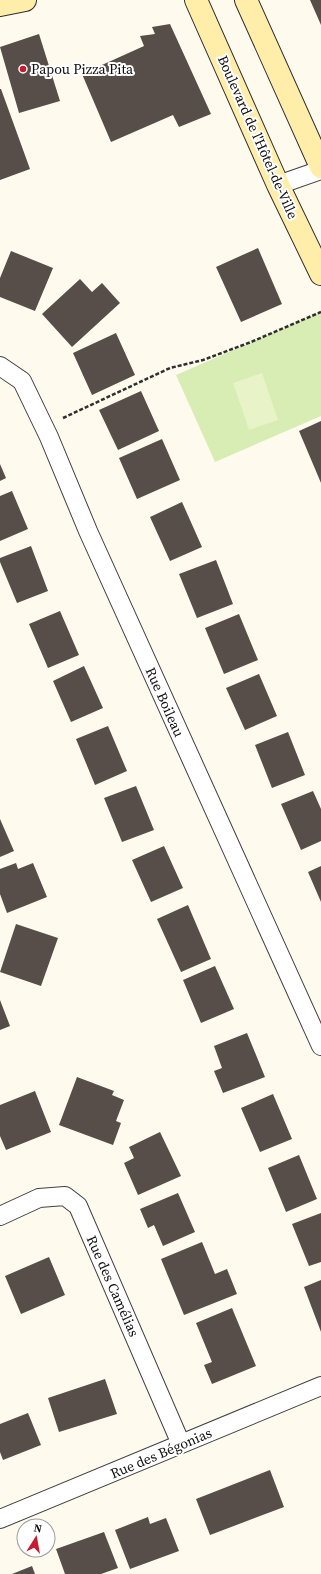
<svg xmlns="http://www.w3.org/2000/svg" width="321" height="1574" font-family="'Source Serif 4',serif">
  <rect width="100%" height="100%" fill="#fffaee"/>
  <path fill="#d7edb4" d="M321,312v104l-106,46 -39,-87z"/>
  <path fill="#e8f3c7" d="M262,373l16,47 -29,10 -16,-47z"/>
  <path fill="#574d49" d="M310,0h11v25z
    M170,24l41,90 -32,13 -6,-12 -62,27 -29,-68 62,-28 -4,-10 15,-2 -3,-7z
    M39,34l21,67 -41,12 -19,-66z
    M0,89h1l29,80 -30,11z
    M258,248l24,56 -41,18 -25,-55z
    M11,251l42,17 -18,43 -35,-14v-19z
    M80,279l12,13 10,-9 18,20 -48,44 -30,-33z
    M116,333l19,42 -43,20 -19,-42z
    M141,391l18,40 -41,19 -19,-40z
    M321,421v62l-22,-52z
    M162,439l18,41 -43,19 -18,-41z
    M0,464l6,14 -6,3z
    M12,491l16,38 -28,12v-45z
    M182,502l20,45 -32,14 -20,-44z
    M31,546l17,45 -31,12 -17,-41v-4z
    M216,560l17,44 -36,14 -18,-44z
    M60,611l19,44 -31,13 -19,-44z
    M239,614l19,46 -34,14 -19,-46z
    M84,666l19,42 -32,14 -18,-41z
    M259,674l18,42 -32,14 -19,-42z
    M108,726l19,45 -32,14 -19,-46z
    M288,732l17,43 -33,13 -17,-43z
    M136,786l18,44 -32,12 -18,-44z
    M313,791l8,18v32l-20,9 -20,-46z
    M0,819l14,32 -14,6z
    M164,846l19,42 -32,14 -19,-42z
    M16,863l2,6 15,-6 14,34 -40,16 -7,-19v-25z
    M321,866v36l-13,-30z
    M188,905l23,54 -30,13 -24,-53z
    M16,924l42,14 -17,48 -41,-14z
    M215,966l19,43 -33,14 -18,-43z
    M0,1000l10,26 -10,4z
    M247,1033l18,44 -42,16 -9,-22 8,-3 -8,-22z
    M77,1077l37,14 -2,4 12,5 -8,21 5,2 -8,22 -54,-20z
    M35,1091l16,41 -45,18 -6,-14v-31z
    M273,1094l19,45 -32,13 -19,-44z
    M160,1132l21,44 -43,19 -14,-32 10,-5 -5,-11z
    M299,1155l18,44 -31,13 -18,-44z
    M178,1193l17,39 -32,14 -9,-21 -6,3 -8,-19z
    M321,1213v49l-12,4 -17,-42z
    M202,1242l13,32 12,-5 10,25 -53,21 -23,-56z
    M49,1257l16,38 -44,19 -16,-38z
    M321,1280v52l-17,-45z
    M232,1308l24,58 -44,18 -8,-19 8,-3 -16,-39z
    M105,1379l12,35 -58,18 -11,-34z
    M28,1413l13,32 -38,15 -3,-8v-28z
    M270,1470l14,37 -74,28 -14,-36z
    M148,1517l2,7 16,-6 13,33 -49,18 -15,-39z
    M104,1532l14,36 -17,6h-36l-9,-25z
    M32,1566l3,8h-23z"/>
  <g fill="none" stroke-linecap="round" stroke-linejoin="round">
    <g stroke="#404040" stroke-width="20">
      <path id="street" d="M278,185l43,-15
        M0,366l22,15 27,56 39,94 233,515
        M0,1216l39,-18 26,-2 13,10 103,238
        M0,1519l321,-133"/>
    </g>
    <g stroke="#2f2f2f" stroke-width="24">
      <path id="secondary" d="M196,0l82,185 43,89
        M246,0l75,167
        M0,5l25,-5"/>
    </g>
    <path stroke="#2f2f2f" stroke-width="2.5" stroke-dasharray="4 2" stroke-linecap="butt" d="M63,418l107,-50 33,-8 48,-18 70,-30"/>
    <use href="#street" stroke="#fff" stroke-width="18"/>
    <use href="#secondary" stroke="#ffeea9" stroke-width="22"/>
  </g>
  <circle fill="#c91a32" stroke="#fff" stroke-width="1.5" cx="23" cy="69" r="4"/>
  <g text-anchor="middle" stroke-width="4" stroke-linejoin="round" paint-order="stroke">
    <g font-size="14" fill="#0d0d0d" stroke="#fff" text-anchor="start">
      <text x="31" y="74">Papou Pizza Pita</text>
    </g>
    <g font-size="14" fill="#0d0d0d" stroke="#fff">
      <text transform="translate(258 137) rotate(66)" y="5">Boulevard de l'Hôtel-de-Ville</text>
      <text transform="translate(165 702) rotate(66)" y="5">Rue Boileau</text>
      <text transform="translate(113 1286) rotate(66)" y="5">Rue des Camélias</text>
      <text transform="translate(161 1453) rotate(-23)" y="5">Rue des Bégonias</text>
    </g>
  </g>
  <g transform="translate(36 1538) rotate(11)"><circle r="19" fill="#ffffff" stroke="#9e9e9e"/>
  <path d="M0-3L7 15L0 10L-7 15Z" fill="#c91a32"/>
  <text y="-6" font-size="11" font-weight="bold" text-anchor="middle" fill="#0d0d0d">N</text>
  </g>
</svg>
